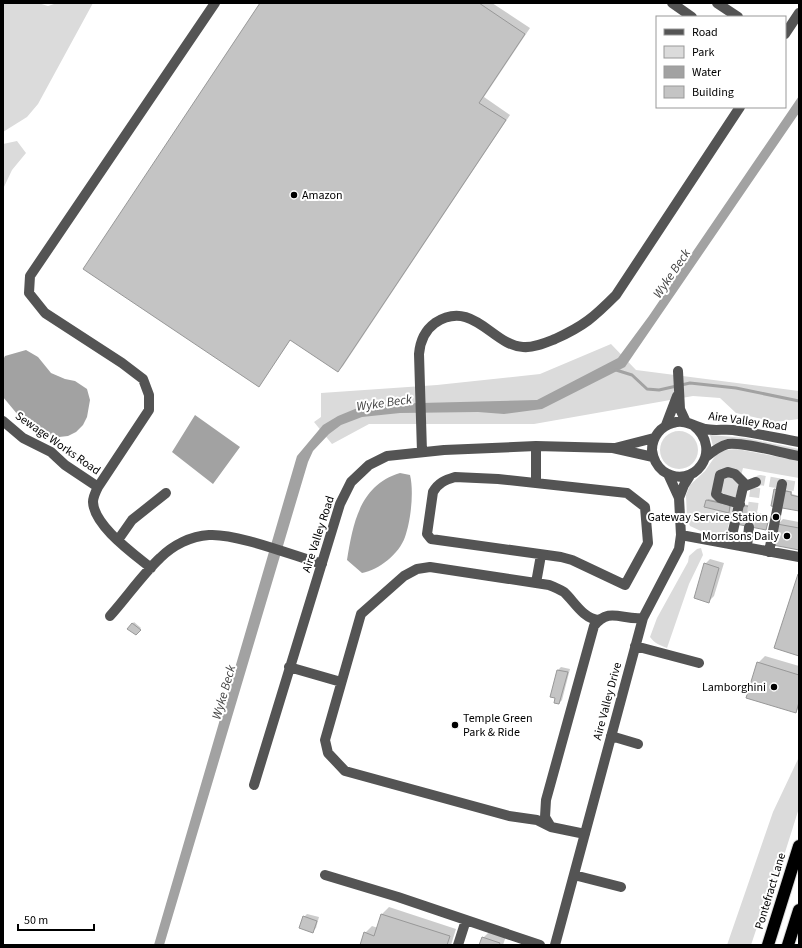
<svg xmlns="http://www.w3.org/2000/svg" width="802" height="948" font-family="'Source Sans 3',sans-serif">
  <rect width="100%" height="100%" fill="#fff"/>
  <path fill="#dbdbdb" d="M3,3h35l10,3 9,-3h36l-55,101 -11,13 -24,15z
    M17,141l9,12 -14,17 -9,19v-45z
    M611,344l25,26 163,21v28l-24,3 -39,-9 -16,-15 -27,-2 -159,28h-165l-37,20 -18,-22 7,-5v-24l116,-8 103,-11z
    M660 450a19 19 0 1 1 38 0a19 19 0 1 1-38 0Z
    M710,435l36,3 53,11v2l-86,-5z
    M737,449l62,12v17l-56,-10 -17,67 -23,-3 -13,-6 -3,-7 -1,-24 4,-10 15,-14 11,-16 8,-5z
    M701,548l2,7 -14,29 -22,64c-7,-3 -12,-4 -17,-11l7,-19 31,-56 1,-6 8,-7z
    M799,757v51l-23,73 -11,22 -14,42h-24l46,-133z"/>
  <path fill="#a2a2a2" d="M799,96v17l-174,254 -83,42 -38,5 -26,-2 -78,1 -38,4 -21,8 -12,9 -16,17 -5,11 -144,483h-10l143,-489 26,-31 15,-9 17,-7 26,-5 156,-4 81,-42 31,-42z
    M26,350l12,7 13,16 14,6 10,2 12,8 3,11 -3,17 -4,8 -7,7 -8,4 -9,1 -9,-2 -15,-11 -17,-9 -15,-18v-37l2,-4z
    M195,415l45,32 -27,37 -41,-32z
    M400,473l10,2c4,16 1,45 -5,62 -6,17 -26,33 -43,36l-15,-13c6,-37 13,-75 53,-87z"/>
  <path fill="#0003" d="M262,3h230l38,25 -46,69 26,18 -167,251 -5,5 -47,-32 -32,47z
    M777,488l15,3v3l7,2v14l-24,-20z
    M708,499l23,5 -1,6 -2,1 -21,-11z
    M742,504l12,2 -1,6 12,2 -1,6 5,1 -3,8z
    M783,519l16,3v27l-21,-25z
    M710,559l14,4 -10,33 -5,5 -4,-37z
    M134,622l7,6 -5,6 -7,-6z
    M765,656l34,10v42l-4,4 -37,-49z
    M561,667l9,2 -8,31 -3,3 -2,-5 -6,-2 7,-26z
    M389,907l67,22 -5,16h-90l4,-12 7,-7 6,2 4,-14z
    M307,914l12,3 -3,11 -4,4 -8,-15z
    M490,931l16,5 -3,9h-23l3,-7z"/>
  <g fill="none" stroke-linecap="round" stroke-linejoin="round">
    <path stroke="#a2a2a2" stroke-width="3" d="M616,370l16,5 15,14 12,1 31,-7 46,5 63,13"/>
  </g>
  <path fill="#c4c4c4" stroke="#989898" d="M260,3h219l46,31 -46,69 27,17 -168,252 -48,-32 -31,47 -176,-118z
    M774,489l17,3v3l8,2v14l-28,-5z
    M706,500l24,5 -1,8 -25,-6z
    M740,505l13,2 -1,6 12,3 -1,5 5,1 -2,8 -30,-6z
    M777,524l22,4v22l-26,-5z
    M704,563l15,5 -10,35 -15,-5z
    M798,574l1,1v81l-25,-8z
    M132,623l9,7 -5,5 -9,-6z
    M757,662l42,13v27l-3,11 -50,-15z
    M557,670l11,2 -9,32 -5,-1 1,-5 -5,-1z
    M381,914l69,22 -3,9h-87l4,-13 10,4z
    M303,916l14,5 -4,12 -14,-5z
    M482,937l18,6 -1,2h-20z"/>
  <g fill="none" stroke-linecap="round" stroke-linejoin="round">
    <path stroke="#d9d9d9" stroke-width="10" stroke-dasharray="10 5" stroke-linecap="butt" d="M749,527l4,-20 3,-25 4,-2 39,7"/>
    <g stroke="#dbdbdb" stroke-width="14">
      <path id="highway" d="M768,945l31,-99
        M788,945l11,-35"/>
    </g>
    <path stroke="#545454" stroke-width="10" d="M672,3l20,14
      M717,3l21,14
      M785,34l14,-21
      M678,371l2,38 6,13
      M3,421l20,17 28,14 14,13 33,22
      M666,425l11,-29
      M693,425c32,25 0,67 -30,46 -6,-5 -10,-13 -11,-21 0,-13 9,-24 21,-27 11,-4 21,3 32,6 9,2 19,0 28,1 22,3 44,8 66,12
      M615,448l39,-10
      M422,452l-3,-98c1,-12 5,-23 16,-31 38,-25 58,23 88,24 11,1 22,-4 32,-8 29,-13 39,-22 61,-44l124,-188
      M706,457c6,-5 14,-11 22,-13 17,-2 53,9 71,12
      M668,474l11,24
      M455,477l43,2 129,14 18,14 3,36 -23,42 -53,-25 -11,-3 -130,-18 -4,-5 6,-42c5,-9 12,-12 22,-15z
      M536,483v-37
      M740,504l-20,-6 -4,-4 4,-19 8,-3 7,2 11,11
      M681,535l118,22
      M118,540l14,-20 34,-27
      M730,544l13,-57 13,-5
      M747,547l2,-20
      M769,552l13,-68
      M151,568c-17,-14 -57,-42 -58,-66 0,-5 3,-11 5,-15l51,-77v-15l-6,-16 -21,-16 -77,-50 -16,-20 1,-17 185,-273
      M536,583l5,-28
      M110,616c17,-19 32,-41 50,-58 13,-13 31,-22 49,-23 27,-2 85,21 113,29
      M635,646l64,17
      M289,667l52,15
      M611,736l27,8
      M254,785l86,-281 11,-22 18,-17 18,-9 57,-6 92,-4 77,2 40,9
      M551,827l-6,-10 1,-17 48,-174c15,-20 29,-5 49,-8
      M585,834l-34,-7 -14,-7 -28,-4 -164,-45 -17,-18 -3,-13 36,-126 43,-38 13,-7 13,-2 119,18c5,2 10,4 15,7 10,9 19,27 35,28
      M325,875l73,22 142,48
      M574,875l47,12
      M458,945l8,-25
      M555,945l88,-327 36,-69 2,-14 -2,-37 5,-13 7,-11"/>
    <use href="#highway" stroke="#000" stroke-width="12"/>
  </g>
  <g fill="#000" stroke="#fff" stroke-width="1.5">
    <circle cx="294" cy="195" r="4"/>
    <circle cx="776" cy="517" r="4"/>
    <circle cx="787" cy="536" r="4"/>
    <circle cx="774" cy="687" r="4"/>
    <circle cx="455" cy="725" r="4"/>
  </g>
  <g text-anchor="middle" stroke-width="4" stroke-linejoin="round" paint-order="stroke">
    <g font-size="12" fill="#000" stroke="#fff" text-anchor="end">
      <text x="302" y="199" text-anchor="start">Amazon</text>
      <text x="768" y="521">Gateway Service Station</text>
      <text x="779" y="540">Morrisons Daily</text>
      <text x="766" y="691">Lamborghini</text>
      <text x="463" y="722" text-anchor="start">Temple Green<tspan x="463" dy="14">Park &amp; Ride</tspan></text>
    </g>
    <g font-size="12" fill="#000" stroke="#fff">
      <text transform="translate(748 421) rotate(8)" y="4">Aire Valley Road</text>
      <text transform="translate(58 443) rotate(35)" y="4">Sewage Works Road</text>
      <text transform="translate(318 534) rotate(-72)" y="4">Aire Valley Road</text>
      <text transform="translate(607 701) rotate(-75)" y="4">Aire Valley Drive</text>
      <text transform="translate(770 891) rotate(-73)" y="4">Pontefract Lane</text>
    </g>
    <g font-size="13" font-style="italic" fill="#434343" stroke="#fff">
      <text transform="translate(671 273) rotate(-56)" y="5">Wyke Beck</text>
      <text transform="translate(384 402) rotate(-8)" y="5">Wyke Beck</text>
      <text transform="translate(223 692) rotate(-74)" y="5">Wyke Beck</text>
    </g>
  </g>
  <rect width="802" height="948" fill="none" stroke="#000000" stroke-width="8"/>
  <rect x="656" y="16" width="130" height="92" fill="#ffffff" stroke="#999999"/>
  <rect x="664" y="29" width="20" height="6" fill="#545454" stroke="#999999"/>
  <text x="692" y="36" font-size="12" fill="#000000">Road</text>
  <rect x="664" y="46" width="20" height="12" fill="#dbdbdb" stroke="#999999"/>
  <text x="692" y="56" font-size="12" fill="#000000">Park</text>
  <rect x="664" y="66" width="20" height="12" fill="#a2a2a2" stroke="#999999"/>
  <text x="692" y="76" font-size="12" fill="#000000">Water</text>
  <rect x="664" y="86" width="20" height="12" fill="#c4c4c4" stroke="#999999"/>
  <text x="692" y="96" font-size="12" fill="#000000">Building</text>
  <path d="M18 924v6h76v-6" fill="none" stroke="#000000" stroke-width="2"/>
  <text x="24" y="924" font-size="12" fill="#000000" stroke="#ffffff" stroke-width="3" paint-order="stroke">50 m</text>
</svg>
